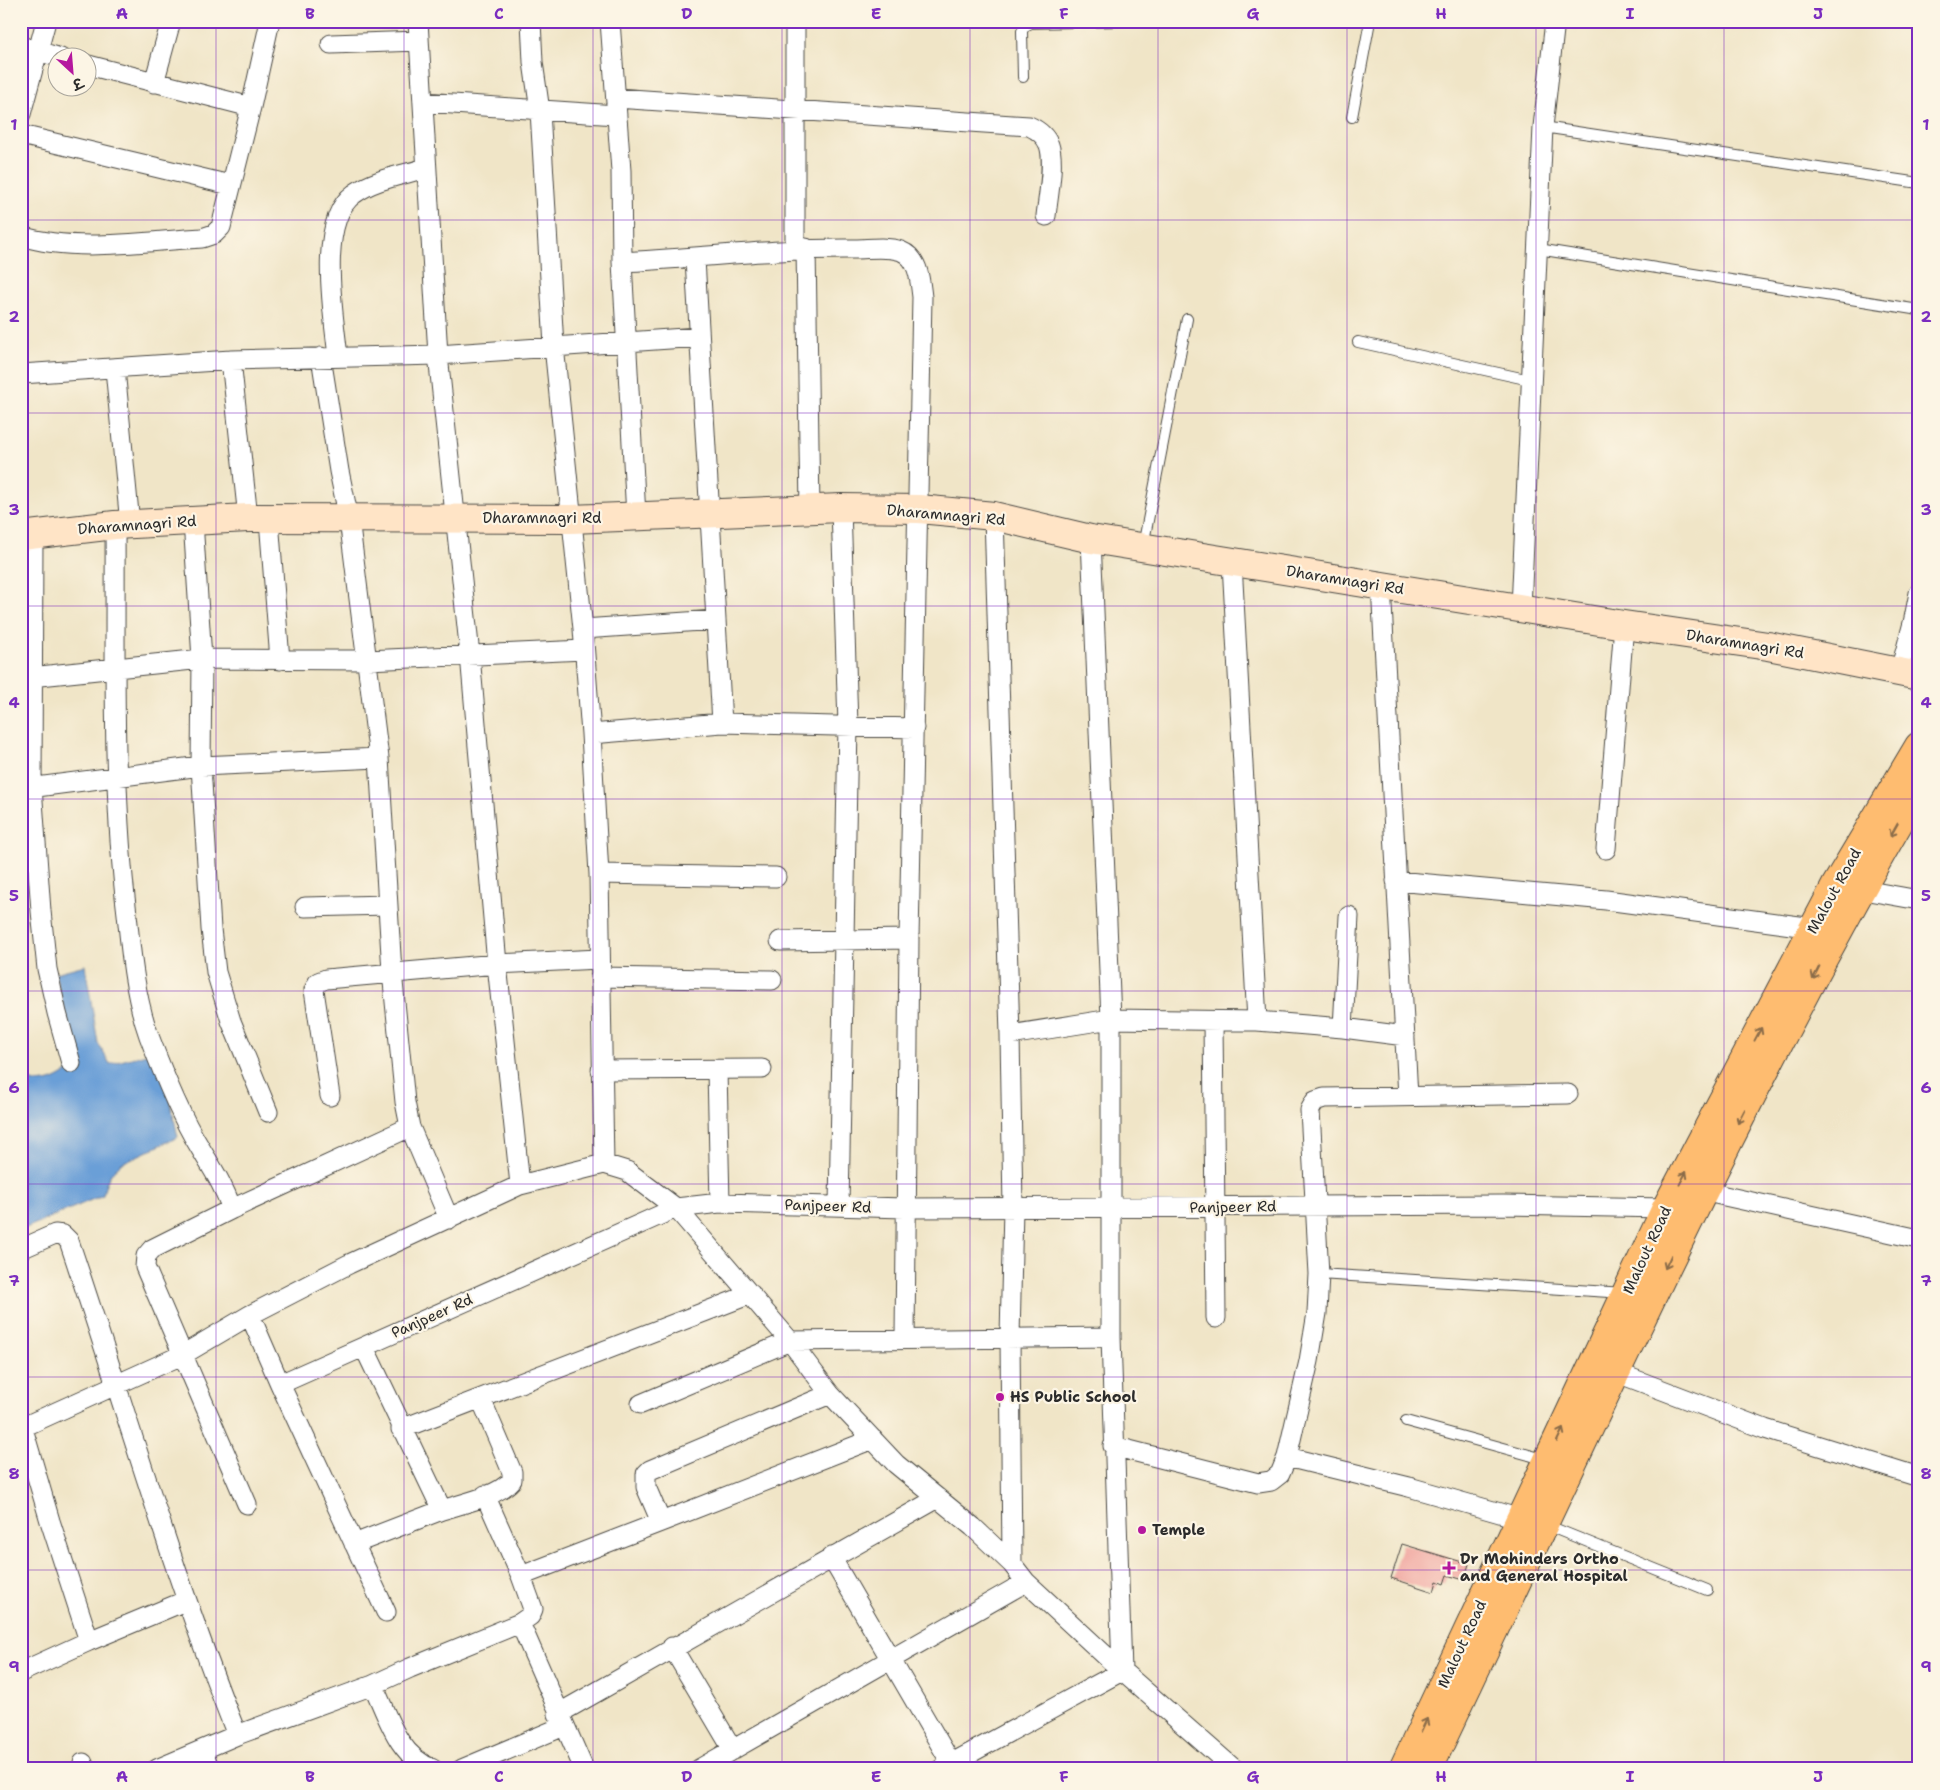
<svg xmlns="http://www.w3.org/2000/svg" width="1940" height="1790" font-family="'Shantell Sans','Playpen Sans Deva',sans-serif">
  <rect width="100%" height="100%" fill="#fcf5e5"/>
  <filter id="ink" filterUnits="userSpaceOnUse"><feTurbulence type="fractalNoise" baseFrequency=".02" numOctaves="2"/><feDisplacementMap in="SourceGraphic" scale="10" xChannelSelector="R" yChannelSelector="G"/><feConvolveMatrix kernelMatrix="1 2 1 2 8 2 1 2 1" color-interpolation-filters="sRGB"/></filter>
  <filter id="wash" filterUnits="userSpaceOnUse"><feTurbulence type="fractalNoise" baseFrequency=".0096" numOctaves="4" result="noise"/><feDisplacementMap in="SourceGraphic" scale="20" xChannelSelector="R" yChannelSelector="G"/><feGaussianBlur stdDeviation="1.12" result="paint"/><feColorMatrix in="noise" values="0 0 0 0 0 0 0 0 0 0 0 0 0 0 0 0 0 1.4 0 .05"/><feComposite in="paint" operator="in"/></filter>
  <g filter="url(#wash)">
    <rect width="100%" height="100%" fill="#f0e5c7"/>
    <path fill="#6b9fd7" stroke="#4b6581" d="M85,965l13,78 12,21 43,-12 14,34 11,51 -56,26c-12,9 -16,18 -19,32l-82,35v-155c21,16 39,3 57,-11l-23,-91z"/>
    <g id="blocks">
      <path fill="#f0a19b" d="M1402,1544l67,20 -5,16 -17,-5 -3,9 -7,-3 -3,11 -43,-14z"/>
    </g>
  </g>
  <g filter="url(#ink)">
    <use href="#blocks" fill-opacity="0" stroke="#494742" stroke-width="1"/>
    <g fill="none" stroke-linecap="round" stroke-linejoin="round">
      <g stroke="#494742" stroke-width="12">
        <path id="lane" d="M1023,77l-1,-46 3,-5 6,-3 94,-2
          M1352,117l18,-96
          M1543,127l376,56
          M1538,249l381,61
          M1358,342l172,38
          M1143,546l44,-227
          M1319,1274l306,19
          M1406,1421l141,39
          M1546,1525l161,65"/>
      </g>
      <g stroke="#494742" stroke-width="21">
        <path id="street" d="M418,21l20,334 32,300 27,309 23,221
          M531,21l2,41 7,49 14,235 29,283 8,105 8,140 5,290
          M610,21l11,150 1,91 14,254
          M795,21v228
          M331,44l88,-3
          M21,46l40,12
          M88,65l163,42
          M154,83l17,-62
          M616,98l413,28c9,4 16,9 20,19 6,17 -1,52 -3,71
          M423,102l193,13
          M21,114l25,-93
          M21,135l209,50
          M21,236c54,17 125,5 181,2l12,-4 7,-7 30,-120 19,-86
          M806,248l4,262
          M695,259l27,464
          M622,262c78,-4 155,-14 233,-13 14,0 33,-3 46,2 18,7 19,30 21,46l-13,642 -4,399
          M321,357l18,114 10,48 30,239 13,214 13,130 5,25 39,92
          M338,357c-4,-41 -22,-136 16,-163 20,-15 49,-19 72,-26
          M231,360l17,158
          M115,369l15,155
          M21,374l210,-14 207,-5 261,-18
          M994,516l16,519 3,173 -3,129 2,227
          M269,520l11,140
          M193,521l9,138 -1,107 10,163 5,43 15,49 37,91
          M115,525c1,130 -4,259 12,389 4,40 8,83 22,122 12,32 32,81 50,110 14,24 23,36 33,63
          M33,534l-1,253 9,124 6,58 10,44 14,50
          M1232,563l25,458
          M1381,585l27,512
          M1521,608l22,-481 12,-106
          M583,629l133,-9
          M1900,671l13,-48 6,-30
          M21,678l181,-19 165,1 217,-10
          M591,734l131,-11 192,5
          M21,789l180,-23 178,-8
          M1606,849l18,-224
          M599,874l177,3
          M1396,881l210,19 208,28
          M1852,888l67,12
          M305,907l83,-2
          M780,941l129,-2
          M600,977l172,3
          M1213,1021l3,297
          M1343,1028l6,-112
          M1010,1035l101,-16 146,2 86,7 62,8
          M601,1070l161,-1
          M717,1070l3,133
          M330,1096l-16,-106 4,-8 8,-3 171,-15 102,-5
          M1702,1191l217,48
          M839,1206l9,-481 -7,-217
          M21,1249l34,-15 8,1 6,6c56,165 103,332 168,494
          M250,1315l30,69
          M364,1347l78,163c21,-7 55,-13 70,-30v-8l-31,-73
          M1615,1372l150,57 154,48
          M641,1404l149,-63 321,-4
          M21,1422l29,99 39,120 -68,31
          M23,1427l161,-73 66,-39 99,-51 171,-79 84,-21 23,7 49,37 114,133 40,53 66,70 77,63 39,37 14,18 96,89 112,98
          M401,1429l350,-135
          M1113,1446l145,37 13,-2 9,-7 7,-17 22,-96 8,-48 2,-39 -9,-164 5,-9 9,-3 244,-4
          M1287,1457l122,30 112,32
          M485,1495l36,81
          M247,1504l-102,-237 1,-11 6,-7 80,-40 178,-82
          M661,1522l212,-83
          M354,1544l88,-34
          M831,1557l120,206
          M386,1612l-106,-228 396,-176 44,-5 185,5 598,-3 163,3
          M520,1623l64,146
          M89,1641l96,-40
          M672,1647l61,103
          M373,1685c15,32 25,71 60,84
          M558,1714l380,-216
          M202,1750l8,19
          M83,1763l2,6
          M157,1769l80,-34 136,-50 37,-17 110,-45 10,-7 3,-7 -12,-33 140,-54 -15,-35v-13l4,-4 180,-76
          M462,1769l102,-43
          M699,1769l327,-187
          M941,1769l181,-98 -11,-334v-318l-20,-480"/>
      </g>
      <g stroke="#494742" stroke-width="30">
        <path id="secondary" d="M21,536l94,-11 133,-7 323,1 270,-11 78,1 75,7 97,23 533,86 144,21 151,30"/>
      </g>
      <g stroke="#494742" stroke-width="30">
        <path id="highway" d="M1403,1769l263,-561 170,-323 83,-139
          M1428,1769c158,-330 306,-665 491,-981"/>
      </g>
      <use href="#lane" stroke="#fff" stroke-width="10"/>
      <use href="#street" stroke="#fff" stroke-width="19"/>
      <use href="#secondary" stroke="#ffe4c6" stroke-width="28"/>
      <use href="#highway" stroke="#febc70" stroke-width="28"/>
    </g>
    <defs><path id="oneway-shaft" d="M-6 0H5M1.5-3L5.5 0L1.5 3" fill="none" stroke-width="1.6" stroke-linecap="round" stroke-linejoin="round" transform="scale(1.25)"/></defs>
    <g stroke="#8a6c4a">
      <use href="#oneway-shaft" transform="translate(1894 830) rotate(120)"/>
      <use href="#oneway-shaft" transform="translate(1816 973) rotate(117)"/>
      <use href="#oneway-shaft" transform="translate(1758 1034) rotate(-62)"/>
      <use href="#oneway-shaft" transform="translate(1741 1117) rotate(117)"/>
      <use href="#oneway-shaft" transform="translate(1683 1178) rotate(-62)"/>
      <use href="#oneway-shaft" transform="translate(1668 1262) rotate(115)"/>
      <use href="#oneway-shaft" transform="translate(1560 1435) rotate(-65)"/>
      <use href="#oneway-shaft" transform="translate(1424 1725) rotate(-65)"/>
    </g>
  </g>
  <path fill="none" stroke="#7b2cbf" stroke-width="1" stroke-opacity="0.55" d="M216,21v1748M404,21v1748M593,21v1748M782,21v1748M970,21v1748M1158,21v1748M1347,21v1748M1536,21v1748M1724,21v1748M21,220h1898M21,413h1898M21,606h1898M21,799h1898M21,991h1898M21,1184h1898M21,1377h1898M21,1570h1898"/>
  <g fill="#b5179e" stroke="#fcf5e5" stroke-width="2">
    <circle cx="1000" cy="1397" r="5"/>
    <circle cx="1142" cy="1530" r="5"/>
    <path d="M1446.5 1560.5h5v5h5v5h-5v5h-5v-5h-5v-5h5z"/>
  </g>
  <g text-anchor="middle" stroke-width="4.5" stroke-linejoin="round" paint-order="stroke">
    <g font-size="15" fill="#2b2b2b" stroke="#fcf5e5">
      <text transform="translate(946 515) rotate(5)" y="5">Dharamnagri Rd</text>
      <text x="542" y="523">Dharamnagri Rd</text>
      <text transform="translate(137 525) rotate(-4)" y="5">Dharamnagri Rd</text>
      <text transform="translate(1345 580) rotate(9)" y="5">Dharamnagri Rd</text>
      <text transform="translate(1745 644) rotate(9)" y="5">Dharamnagri Rd</text>
      <text transform="translate(1834 891) rotate(-61)" y="5">Malout Road</text>
      <text transform="translate(828 1206) rotate(2)" y="5">Panjpeer Rd</text>
      <text transform="translate(1233 1207) rotate(-1)" y="5">Panjpeer Rd</text>
      <text transform="translate(1647 1250) rotate(-65)" y="5">Malout Road</text>
      <text transform="translate(432 1316) rotate(-24)" y="5">Panjpeer Rd</text>
      <text transform="translate(1462 1644) rotate(-65)" y="5">Malout Road</text>
    </g>
    <g font-size="15" font-weight="bold" fill="#2b2b2b" stroke="#fcf5e5" text-anchor="start">
      <text x="1010" y="1402">HS Public School</text>
      <text x="1152" y="1535">Temple</text>
      <text x="1460" y="1564">Dr Mohinders Ortho<tspan x="1460" dy="17">and General Hospital</tspan></text>
    </g>
  </g>
  <rect width="1940" height="1790" fill="none" stroke="#fcf5e5" stroke-width="55"/>
  <g transform="translate(72 72) rotate(154)"><circle r="24" fill="#fcf5e5" stroke="#a8a49b"/>
  <path d="M0-4L9 19L0 12L-9 19Z" fill="#b5179e"/>
  <text y="-8" font-size="14" font-weight="bold" text-anchor="middle" fill="#2b2b2b">उ</text>
  </g>
  <rect x="28" y="28" width="1884" height="1734" fill="none" stroke="#7b2cbf" stroke-width="2"/>
  <g font-size="16" text-anchor="middle" font-weight="bold" fill="#7b2cbf">
    <text x="122" y="19">A</text>
    <text x="310" y="19">B</text>
    <text x="499" y="19">C</text>
    <text x="687" y="19">D</text>
    <text x="876" y="19">E</text>
    <text x="1064" y="19">F</text>
    <text x="1253" y="19">G</text>
    <text x="1441" y="19">H</text>
    <text x="1630" y="19">I</text>
    <text x="1818" y="19">J</text>
    <text x="14" y="130">1</text>
    <text x="1926" y="130">1</text>
    <text x="14" y="322">2</text>
    <text x="1926" y="322">2</text>
    <text x="14" y="515">3</text>
    <text x="1926" y="515">3</text>
    <text x="14" y="708">4</text>
    <text x="1926" y="708">4</text>
    <text x="14" y="901">5</text>
    <text x="1926" y="901">5</text>
    <text x="14" y="1093">6</text>
    <text x="1926" y="1093">6</text>
    <text x="14" y="1286">7</text>
    <text x="1926" y="1286">7</text>
    <text x="14" y="1479">8</text>
    <text x="1926" y="1479">8</text>
    <text x="14" y="1672">9</text>
    <text x="1926" y="1672">9</text>
    <text x="122" y="1782">A</text>
    <text x="310" y="1782">B</text>
    <text x="499" y="1782">C</text>
    <text x="687" y="1782">D</text>
    <text x="876" y="1782">E</text>
    <text x="1064" y="1782">F</text>
    <text x="1253" y="1782">G</text>
    <text x="1441" y="1782">H</text>
    <text x="1630" y="1782">I</text>
    <text x="1818" y="1782">J</text>
  </g>
</svg>
